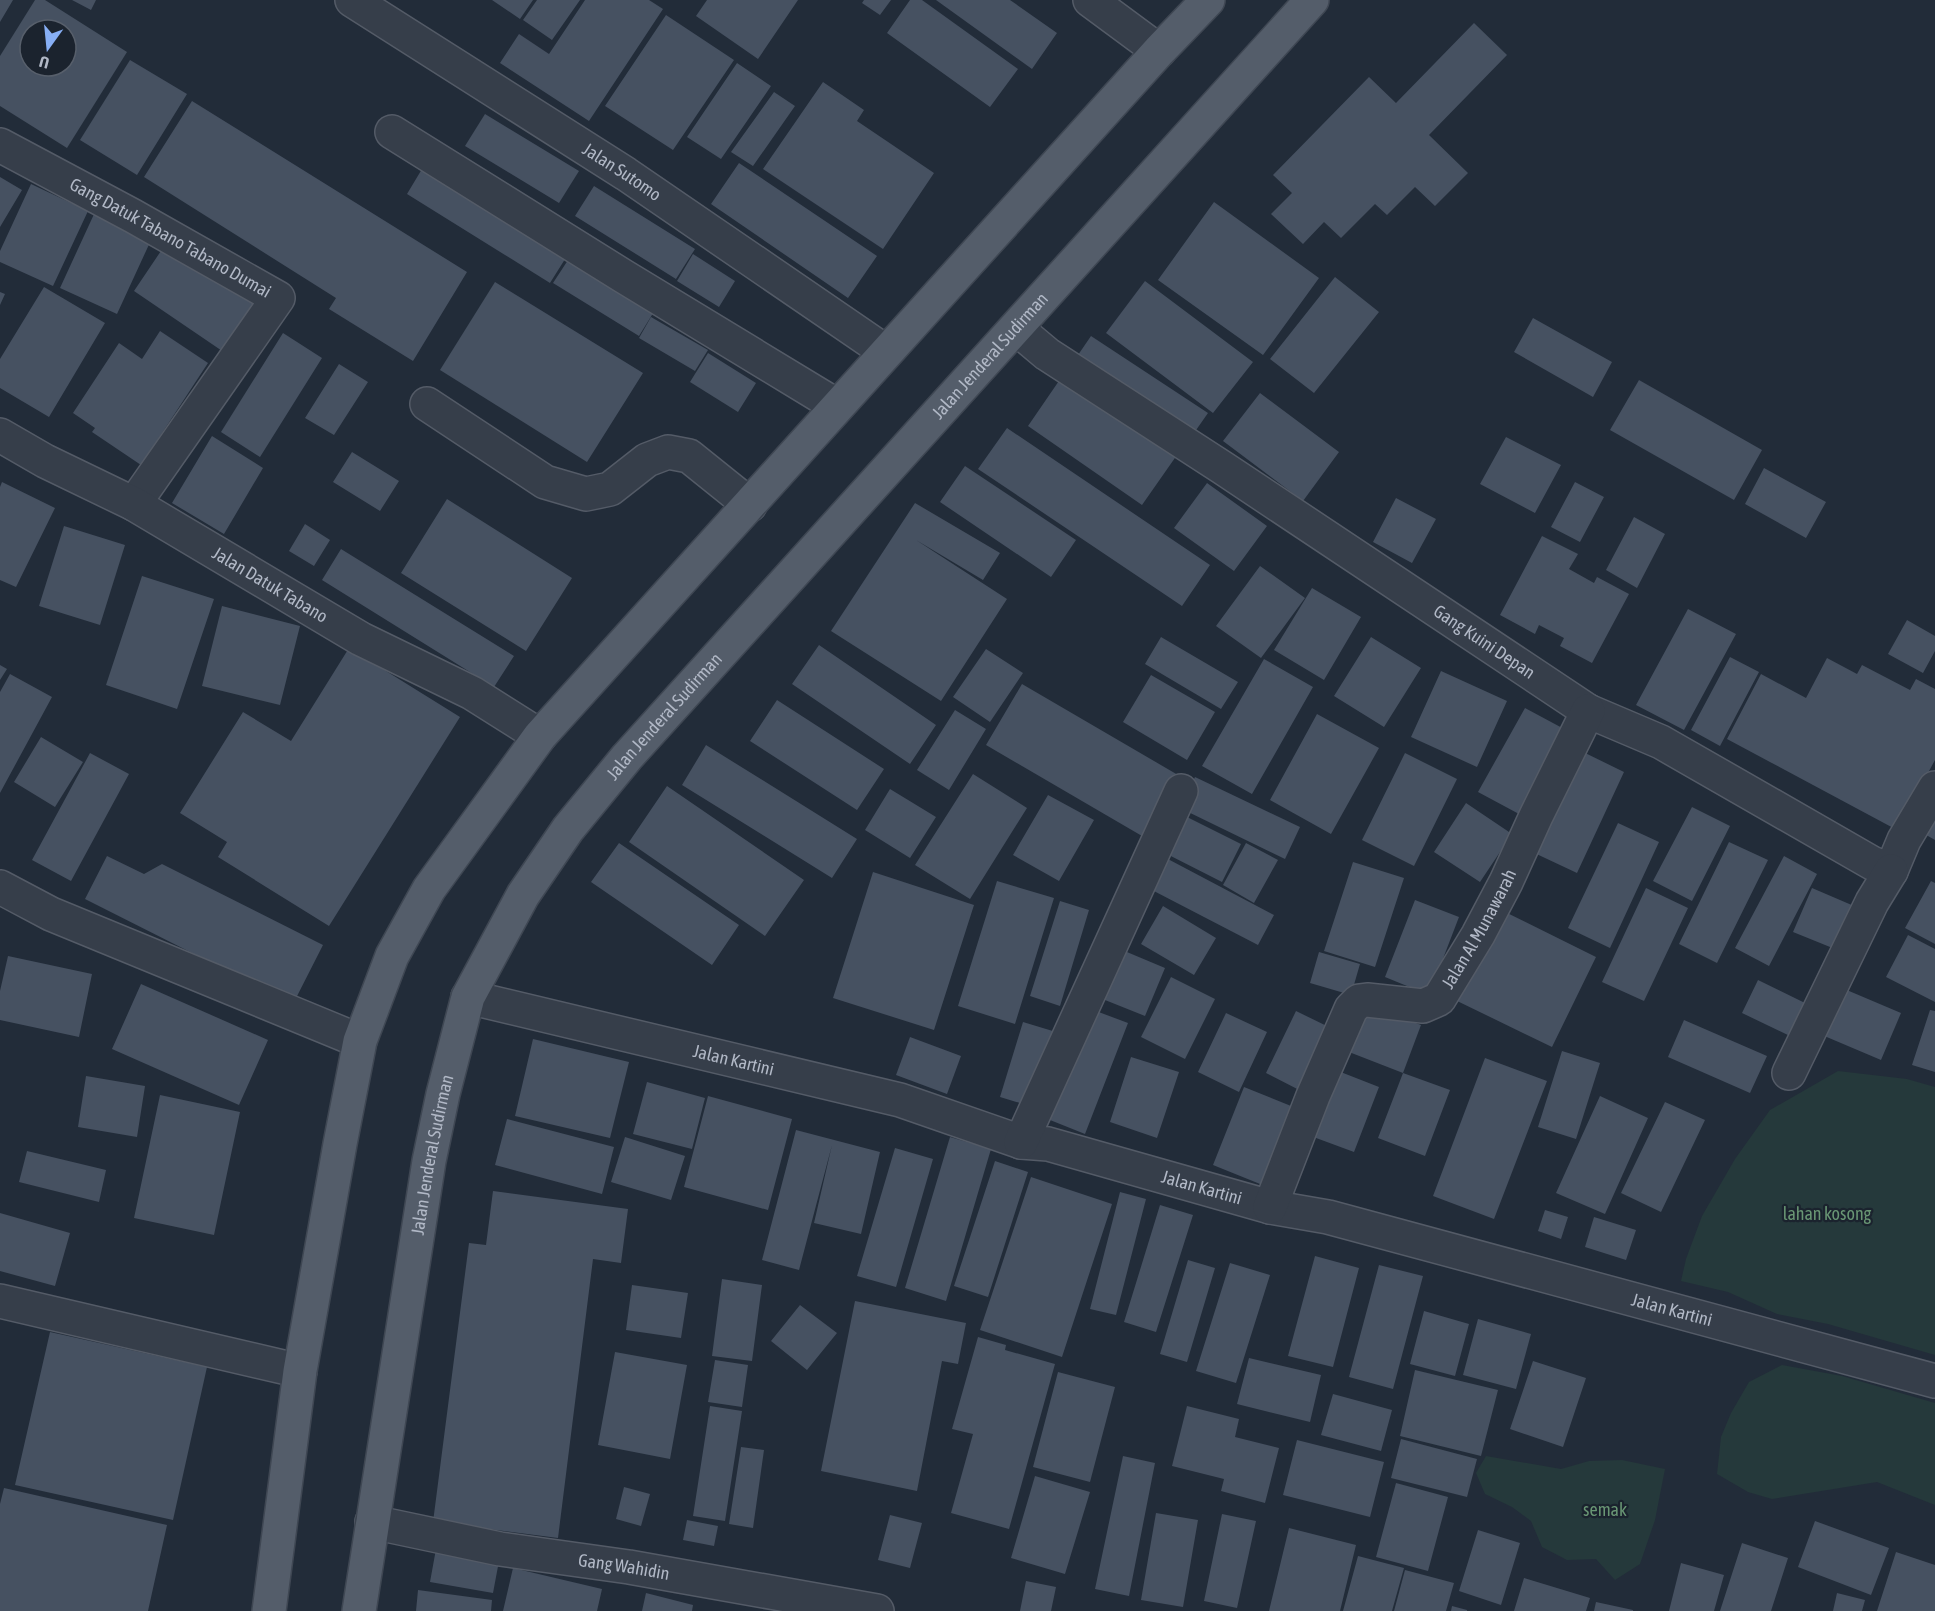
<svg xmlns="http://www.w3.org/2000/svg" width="1935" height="1611" font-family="'Asap Condensed',sans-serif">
  <rect width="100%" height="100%" fill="#222c39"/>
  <path fill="#25393b" d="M1838,1071l69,8 28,8v268l-107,-31 -51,-10 -49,-22 -47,-11 5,-22 16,-43 33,-57 35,-49z
    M1782,1365l60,11 93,27v102l-58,-23 -105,17 -24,-7 -31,-18 4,-37 10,-24 18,-31z
    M1486,1456l75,13 28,-8 33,-1 43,9 -10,51 -15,44 -25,16 -19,-21 -29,1 -25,-13 -11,-26 -19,-14 -27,-13 -9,-21z"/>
  <path fill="#465161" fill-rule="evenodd" d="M0,0h13l-13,22z
    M35,0h10l82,52 -60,96 -67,-42v-50zM30,30h36v36h-36z
    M72,0h24l-5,10z
    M492,0h41l-13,19z
    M537,0h43l-28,40 -29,-20z
    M585,0h64l14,9 -74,112 -89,-58 19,-29 30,20z
    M707,0h91l-40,59 -62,-43z
    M864,0h27l-11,15 -18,-12z
    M910,0h12l96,69 -28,38 -103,-74z
    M936,0h74l47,33 -25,36z
    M666,15l68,45 -61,90 -68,-44z
    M1474,23l33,32 -78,80 39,38 -33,33 -20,-19 -28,28 -12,-11 -34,34 -17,-16 -21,22 -32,-30 21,-21 -19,-18 96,-98 27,26z
    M130,60l57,34 -50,81 -57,-35z
    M737,63l34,23 -50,73 -34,-22z
    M823,82l41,28 -7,11 77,52 -51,76 -120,-80z
    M774,92l21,14 -42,60 -22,-14z
    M192,101l275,171 -54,89 -84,-52 7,-11 -192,-121z
    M485,114l94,57 -20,32 -94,-57z
    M428,159l144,89 -22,35 -143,-89z
    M739,163l138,93 -29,42 -137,-94z
    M0,177l22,13 -22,37z
    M31,184l57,27 -35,75 -53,-24v-11z
    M594,186l101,63 -19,30 -101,-63z
    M1214,202l105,76 -56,77 -105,-75z
    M95,212l57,26 -35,76 -57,-26z
    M169,239l97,66 -35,52 -97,-66z
    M693,254l42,27 -16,26 -42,-26z
    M570,257l85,53 -16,26 -86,-53z
    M1335,277l44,35 -65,81 -44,-34z
    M1145,281l108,81 -40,51 -107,-80z
    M495,282l148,91 -56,89 -147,-92z
    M44,287l61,36 -56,94 -49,-29v-29z
    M0,292l5,2 -5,11z
    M651,317l57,33 -13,21 -56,-33z
    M1533,318l79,44 -19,35 -79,-45z
    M160,331l48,32 -67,102 -49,-33 3,-4 -22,-15 46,-70 23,16z
    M283,333l39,25 -62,99 -39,-25z
    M1091,336l117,77 -14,20 -116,-78z
    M708,353l48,30 -18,29 -48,-30z
    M339,364l29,18 -34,53 -29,-17z
    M1063,375l114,80 -35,50 -114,-79z
    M1639,380l123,70 -28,50 -124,-70z
    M1260,393l79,59 -36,49 -80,-60z
    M1007,428l203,137 -28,41 -204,-137z
    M212,436l51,32 -39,66 -52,-31z
    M1506,437l55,28 -26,48 -55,-29z
    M352,452l47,29 -19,30 -47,-29z
    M965,466l111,74 -25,37 -111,-75z
    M1764,468l62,34 -20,36 -61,-34z
    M2,482l53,26 -39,79 -16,-7v-93z
    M1575,482l29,15 -24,45 -29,-15z
    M1207,483l60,43 -33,45 -60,-43z
    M1396,498l40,21 -24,44 -39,-21z
    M447,499l125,79 -46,73 -125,-78z
    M915,503l85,50 -17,27 -67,-40 91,59 -66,102 -110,-70z
    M1634,517l31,17 -28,54 -31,-18z
    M305,524l25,16 -16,26 -25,-15z
    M64,526l61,19 -25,80 -61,-19z
    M1542,536l36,18 -9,15 25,14 3,-6 32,17 -37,69 -32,-17 4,-8 -25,-13 -4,9 -35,-19z
    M341,549l173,107 -20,31 -172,-107z
    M1260,566l45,32 -44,60 -45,-32z
    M142,576l72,23 -37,110 -71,-24z
    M1312,588l49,29 -37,63 -50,-30z
    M222,606l78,20 -20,79 -78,-19z
    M1688,609l48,25 -52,96 -48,-25z
    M1907,620l28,16v15l-12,22 -35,-19z
    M1161,637l77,45 -17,27 -76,-45z
    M1371,637l50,31 -37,59 -50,-31z
    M819,645l117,80 -26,39 -118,-80z
    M349,648l111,69 -131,209 -111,-69 9,-15 -47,-29 63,-101 48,29z
    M986,649l37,24 -33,49 -37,-25z
    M1730,657l29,15 -39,74 -29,-16z
    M1827,658l30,16 5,-9 48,25 6,-11 19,10v71l-38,70 -170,-91 34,-65 45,24z
    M1264,659l49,28 -61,107 -50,-28z
    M0,665l7,4 -7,11z
    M1441,671l66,30 -30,66 -66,-30z
    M10,674l42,23 -52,96v-101z
    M1151,675l64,37 -28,48 -64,-38z
    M1022,684l156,91 -36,61 -156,-91z
    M777,700l107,69 -27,41 -107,-69z
    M1525,708l41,22 -47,84 -41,-22z
    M955,710l31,19 -37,61 -32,-20z
    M1317,714l62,34 -48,86 -61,-34z
    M41,737l42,25 -28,45 -41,-25z
    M706,745l151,94 -25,39 -150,-93z
    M1577,749l47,23 -47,101 -49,-23z
    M90,753l39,21 -58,107 -39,-21z
    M1405,753l52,26 -43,87 -52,-26z
    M973,774l54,34 -57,91 -55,-34z
    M1195,777l105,50 -15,32 -105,-51z
    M667,786l137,94 -39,56 -136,-94z
    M890,789l46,28 -26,41 -45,-28z
    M1048,795l46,25 -35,61 -46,-26z
    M1466,803l46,31 -32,48 -46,-30z
    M1935,806v34l-14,-8z
    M1692,807l38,19 -38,75 -39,-20z
    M1177,812l64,32 -19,38 -65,-33z
    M1618,823l41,19 -49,106 -42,-20z
    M1729,842l39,18 -51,103 -38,-19z
    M619,843l120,82 -27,40 -121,-83z
    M1246,843l32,17 -24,43 -31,-18z
    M107,856l37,18 18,-10 161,81 -30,59 -208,-105z
    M1784,856l33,18 -48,92 -34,-18z
    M1166,858l108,57 -16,30 -108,-56z
    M1353,862l51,16 -29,89 -51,-16z
    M873,872l101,33 -40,125 -101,-32z
    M997,881l57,17 -39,126 -57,-18z
    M1931,881l4,2v61l-30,-16z
    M1646,888l42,20 -44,93 -42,-19z
    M1812,888l42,18 -19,43 -42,-17z
    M1415,900l44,17 -30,78 -44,-18z
    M1060,901l29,9 -29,96 -30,-10z
    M1163,906l53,32 -22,37 -53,-31z
    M1497,908l99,49 -44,90 -99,-48z
    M1908,935l27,14v53l-49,-25z
    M1115,947l50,21 -20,48 -50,-20z
    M1319,952l41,12 -9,31 -41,-12z
    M8,956l84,18 -13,63 -79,-17v-29z
    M1171,977l44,22 -30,60 -44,-22z
    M1758,980l47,23 -15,33 -48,-23z
    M141,984l127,56 -29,65 -127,-56z
    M1842,988l59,25 -20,47 -59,-25z
    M1367,1004l54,21 -18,48 47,17 -25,66 -47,-18 25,-65 -54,-21z
    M1088,1008l40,15 -43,111 -40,-16z
    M1930,1010l5,1v61l-23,-7z
    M1296,1011l39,19 -30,63 -39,-20z
    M1226,1013l41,19 -28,60 -41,-20z
    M1684,1020l83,36 -17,37 -82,-36z
    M1023,1022l33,10 -23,75 -33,-10z
    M910,1037l51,19 -14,38 -51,-19z
    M533,1039l96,23 -19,76 -95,-22z
    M1562,1051l38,12 -24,76 -38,-12z
    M1131,1057l48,15 -22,66 -47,-16z
    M1485,1058l62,23 -53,138 -61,-23z
    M1333,1069l46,18 -25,65 -46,-17z
    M86,1076l59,10 -8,51 -59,-10z
    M647,1082l58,16 -13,51 -59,-15z
    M1244,1087l52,21 -31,78 -52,-21z
    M160,1095l80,17 -26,123 -80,-17z
    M708,1096l84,23 -24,91 -84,-23z
    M1600,1096l48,22 -43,96 -49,-21z
    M1665,1102l40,18 -44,92 -40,-19z
    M507,1119l107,28 -12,47 -107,-29z
    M796,1130l84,22 -19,82 -47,-11 18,-78 -33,125 -37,-10z
    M625,1137l60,19 -14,44 -60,-18z
    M950,1137l41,12 -45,152 -41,-13z
    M895,1148l38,11 -37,128 -39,-11z
    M27,1151l79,19 -7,32 -80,-20z
    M995,1161l33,11 -40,125 -34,-11z
    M1031,1177l81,27 -50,153 -82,-27z
    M493,1191l135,18 -7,54 -28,-4 -35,279 -125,-16 36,-279 17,2z
    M1120,1192l26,7 -30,116 -26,-6z
    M1160,1205l33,10 -37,117 -32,-10z
    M1545,1210l23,7 -7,22 -23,-8z
    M0,1213l70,20 -15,53 -55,-15z
    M1594,1217l42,13 -10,30 -41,-13z
    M1315,1256l44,12 -26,99 -45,-11z
    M1188,1260l27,8 -28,94 -27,-8z
    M1230,1263l40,12 -34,108 -40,-12z
    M1379,1265l44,11 -30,113 -44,-12z
    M722,1279l40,6 -10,76 -40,-5z
    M632,1285l56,8 -7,45 -55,-8z
    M855,1301l111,22 -8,41 -16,-3 -25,130 -96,-20z
    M800,1305l37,28 -30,37 -36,-29z
    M1424,1311l45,13 -14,52 -45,-12z
    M1478,1319l53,15 -15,55 -53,-14z
    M50,1332l157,35 -34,153 -158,-35z
    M978,1337l28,8 -1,5 50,14 -46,165 -58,-16 22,-79 -21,-5z
    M615,1352l72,13 -17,94 -72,-14z
    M1249,1358l72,17 -11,47 -73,-18z
    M715,1360l33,5 -6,42 -34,-5z
    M1533,1361l53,17 -23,69 -53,-18z
    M1415,1370l83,20 -17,66 -81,-20z
    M1058,1372l57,15 -25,95 -57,-15z
    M1333,1394l59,16 -11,41 -60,-16z
    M710,1406l32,5 -17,110 -32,-5z
    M1187,1406l52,13 -4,18 44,11 -14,55 -44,-12 3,-12 -52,-13z
    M1401,1439l76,20 -10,38 -76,-19z
    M1297,1440l87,22 -14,55 -87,-22z
    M741,1447l23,3 -11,78 -24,-4z
    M1123,1456l32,7 -26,133 -34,-7z
    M1035,1476l55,16 -25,82 -54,-16z
    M1396,1483l52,14 -20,74 -52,-14z
    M624,1487l26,7 -9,32 -25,-7z
    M4,1488l163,37 -19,86h-148v-107z
    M1156,1513l42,7 -15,87 -42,-7z
    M1222,1514l34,7 -19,87 -33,-7z
    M890,1515l32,8 -12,45 -32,-8z
    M687,1520l31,6 -4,20 -31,-6z
    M1815,1521l74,27 -18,47 -73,-28z
    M1289,1528l67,17 -16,66h-71z
    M1478,1530l42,13 -19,62 -42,-14z
    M1742,1543l46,15 -17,53h-51z
    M436,1549l63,12 -6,32 -63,-11z
    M1896,1552l39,13v46h-58z
    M1358,1556l46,12 -12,43h-49z
    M1681,1563l43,12 -10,36h-45z
    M513,1568l89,21 -5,22h-94z
    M1405,1570l49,13 -8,28h-52z
    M1524,1578l66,20 -4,13h-72z
    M1026,1581l30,6 -5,24h-31z
    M418,1590l74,10 -1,11h-75z
    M646,1593l47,12 -1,6h-50z
    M1837,1593l28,7 -3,11h-29z
    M1596,1602l37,8v1h-39z
    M1452,1606l15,4v1h-16z"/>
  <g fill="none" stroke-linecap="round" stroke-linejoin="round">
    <g stroke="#545b67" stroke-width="36">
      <g id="minor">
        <path id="s1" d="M352,0l274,174 260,178"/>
        <path d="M1090,0l69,51"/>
        <path d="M392,132l231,144 214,130"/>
        <path id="s2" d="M0,145l133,71 145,82 -144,206"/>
        <path id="s3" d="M1016,328l31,26 176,114 365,243 73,31 211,121 19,8 13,-31 31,-52"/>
        <path d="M427,404l118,78 41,12 24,-5 37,-29 21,-8 21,4 61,49"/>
        <path id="s4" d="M0,435l45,26 89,43 227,135 111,54 68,43"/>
        <path d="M0,887l51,27 309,127"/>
        <path id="s5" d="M468,997l432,103 121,42 27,2 222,63 58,10 607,164"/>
        <path d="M1789,1073l83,-171 19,-31"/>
        <path d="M1021,1142l160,-351"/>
        <path id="s6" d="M1270,1207l43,-111 38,-87 8,-8 8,-1 56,6 16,-7 39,-64 28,-53 30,-66 52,-105"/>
        <path d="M0,1301l300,70"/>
        <path id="s7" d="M372,1522l128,27 129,18 248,44"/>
      </g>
    </g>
    <g stroke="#3f4753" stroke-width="36">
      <g id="major">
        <path d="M269,1611l31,-240 40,-227 20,-103 32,-85 37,-67 111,-153 619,-685 49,-51"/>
        <path id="s8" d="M359,1611l70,-450 14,-67 25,-97 55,-102 45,-66 59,-72 685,-757"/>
      </g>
    </g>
    <use href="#minor" stroke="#363e4a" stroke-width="33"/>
    <use href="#major" stroke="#545d6a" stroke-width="33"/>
  </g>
  <g text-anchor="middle" stroke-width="4.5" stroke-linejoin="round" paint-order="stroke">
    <g font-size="18" fill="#b1b8c6" stroke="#1b232e">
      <text dy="6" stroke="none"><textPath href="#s1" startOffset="320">Jalan Sutomo</textPath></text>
      <text dy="6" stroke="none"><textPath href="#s2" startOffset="194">Gang Datuk Tabano Tabano Dumai</textPath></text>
      <text dy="6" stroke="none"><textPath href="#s8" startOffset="1454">Jalan Jenderal Sudirman</textPath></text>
      <text dy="6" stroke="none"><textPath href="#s4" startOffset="309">Jalan Datuk Tabano</textPath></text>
      <text dy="6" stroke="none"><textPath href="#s3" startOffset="564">Gang Kuini Depan</textPath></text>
      <text dy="6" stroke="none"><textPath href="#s8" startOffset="968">Jalan Jenderal Sudirman</textPath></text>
      <text dy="6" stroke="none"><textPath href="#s6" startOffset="388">Jalan Al Munawarah</textPath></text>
      <text dy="6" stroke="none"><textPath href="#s5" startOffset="273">Jalan Kartini</textPath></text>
      <text dy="6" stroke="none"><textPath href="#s8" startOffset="462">Jalan Jenderal Sudirman</textPath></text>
      <text dy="6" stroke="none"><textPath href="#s5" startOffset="759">Jalan Kartini</textPath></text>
      <text dy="6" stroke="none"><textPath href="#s5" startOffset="1245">Jalan Kartini</textPath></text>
      <text dy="6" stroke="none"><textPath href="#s7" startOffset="256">Gang Wahidin</textPath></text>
    </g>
    <g font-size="18" fill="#699674" stroke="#1b232e">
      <text x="1827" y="1220">lahan kosong</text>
      <text x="1605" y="1516">semak</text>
    </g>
  </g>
  <g transform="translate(48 48) rotate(195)"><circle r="28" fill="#1b232e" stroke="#575f6b" stroke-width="1.5"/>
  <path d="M0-4.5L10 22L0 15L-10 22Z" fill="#87aff5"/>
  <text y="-9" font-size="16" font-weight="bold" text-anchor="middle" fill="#b1b8c6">U</text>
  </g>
</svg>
